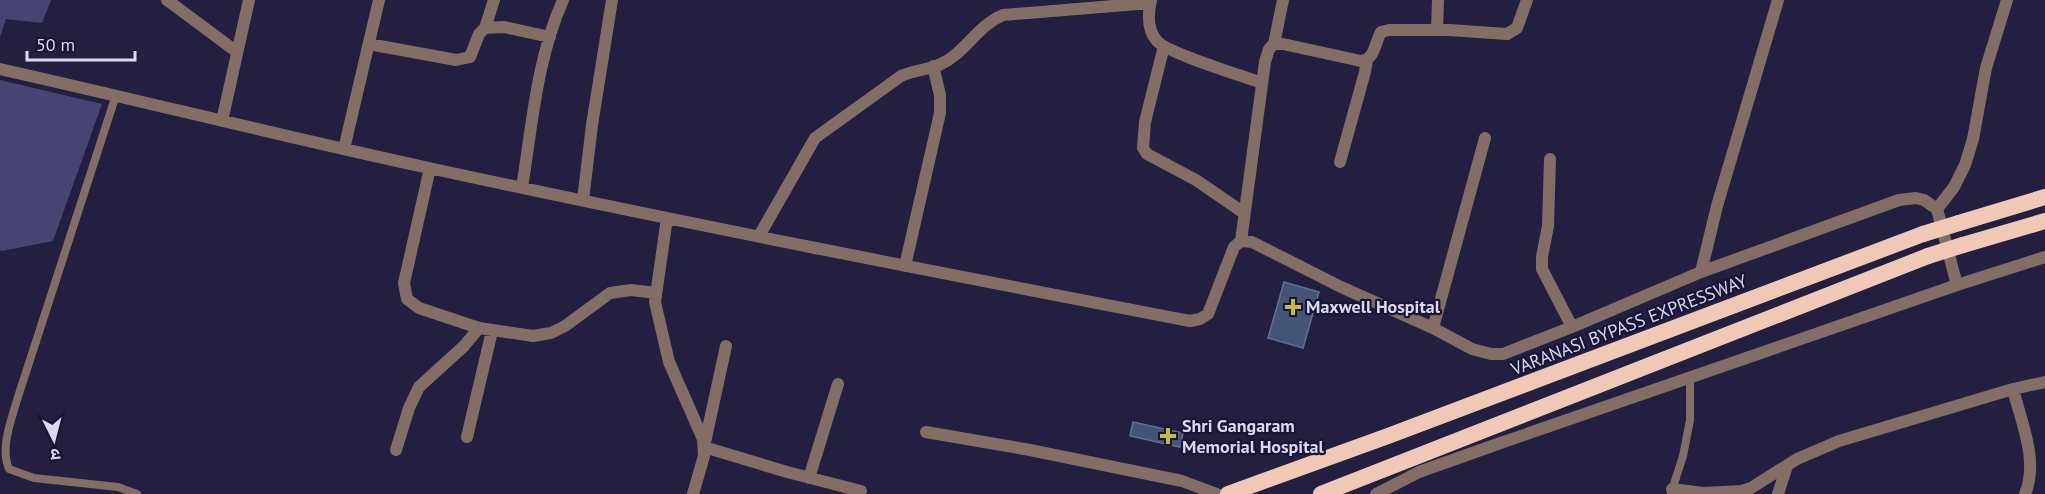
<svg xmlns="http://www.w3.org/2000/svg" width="2045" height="494" font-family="'PT Sans','Noto Sans Devanagari',sans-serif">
  <rect width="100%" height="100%" fill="#231f41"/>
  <path fill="#474373" d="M0,0h51l-9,23 -36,-4 -6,18z
    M0,80l102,24 -49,137 -51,10 -2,-1z"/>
  <path fill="#445477" stroke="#607096" stroke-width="1.5" d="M1284,282l35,10 -16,56 -35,-10z
    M1133,422l50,11 -3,14 -50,-11z"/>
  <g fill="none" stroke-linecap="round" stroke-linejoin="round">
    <path stroke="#826e65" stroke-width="8" d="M116,95l-99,305c-6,21 -17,48 -8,69l25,9 84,9 19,7
      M1671,493l12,-37 7,-36v-43"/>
    <path stroke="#826e65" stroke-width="12" d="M167,0l70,52
      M1151,0c-3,13 -4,30 6,41 10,12 86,35 105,42
      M485,28l9,-28
      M1437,30l1,-30
      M369,44l87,16 14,-3 9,-23 6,-6 19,-1 46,10
      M1274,44l9,-44
      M1164,46l-19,76 -2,26 4,6 49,26 48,33
      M0,69c143,32 285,68 429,99 253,55 507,104 761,153l10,-2 8,-5 26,-67 7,-6 11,1 89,45 92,41 39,21 19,5h12l69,-27 129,-55 198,-72 17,-2 8,2 13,9 20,76
      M222,121l27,-121
      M344,149l35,-149
      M1550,159l-2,67 -6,31v12l30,58
      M1340,162l25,-90 2,-12
      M430,168l-26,115 3,16 12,9 60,20 54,8 18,-3 14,-7 45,-33 21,-3 25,3
      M522,188c10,-63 15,-130 41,-188
      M583,200l9,-75 20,-125
      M1937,209l17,-22 11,-22 8,-26 13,-71 21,-68
      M667,218l-12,84 14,60 34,77 1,17 -11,38
      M759,236l56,-98 86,-62c13,-6 27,-6 40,-12 24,-11 36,-38 62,-49l147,-12
      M1241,241l24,-179 4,-13 5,-5h9l78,17c14,-1 14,-19 20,-29l8,-2h60l58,4 10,-6 10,-28
      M905,266l35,-153v-18l-7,-29
      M1701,272l16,-66 61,-206
      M1433,328l52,-190
      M726,346l-22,101 83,25 74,19
      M2013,389c8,33 26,72 12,105
      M926,432l104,18 152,31 35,13
      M467,437l25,-106
      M396,450l13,-42 10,-21 45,-41 15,-18
      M809,478l29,-94
      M1672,489l31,4 39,-2 9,-3 46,-29 42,-18 174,-52 32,-7
      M1778,494l9,-28"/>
    <path stroke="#826e65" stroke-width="12" d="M1376,494l43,-22 73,-26 465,-161 88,-28"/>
    <path stroke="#f0c8b6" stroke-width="16" d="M1959,223l86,-26
      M1963,245l82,-24
      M1228,494l160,-58 535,-202
      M1321,494l607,-238"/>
    <path stroke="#f0c8b6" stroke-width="16" d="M1923,234l36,-11
      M1928,256l35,-11"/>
  </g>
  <g fill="#c3bd3e" stroke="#1a1537" stroke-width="2">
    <path d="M1290 298h6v6h6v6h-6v6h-6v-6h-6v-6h6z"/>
    <path d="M1165 427h6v6h6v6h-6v6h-6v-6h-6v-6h6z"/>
  </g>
  <g text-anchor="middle" stroke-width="4.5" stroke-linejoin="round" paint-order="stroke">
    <g font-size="18" font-weight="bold" fill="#dad9f0" stroke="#1a1537" text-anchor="start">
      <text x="1306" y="313">Maxwell Hospital</text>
      <text x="1182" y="432">Shri Gangaram<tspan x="1182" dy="21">Memorial Hospital</tspan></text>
    </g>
    <g font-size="18" fill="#dad9f0" stroke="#1a1537">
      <text transform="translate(1629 325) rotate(-21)" y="6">VARANASI BYPASS EXPRESSWAY</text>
    </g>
  </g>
  <g transform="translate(54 440) rotate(174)" stroke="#1a1537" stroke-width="4.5" paint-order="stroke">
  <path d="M0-4.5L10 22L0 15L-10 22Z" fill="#dad9f0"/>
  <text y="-9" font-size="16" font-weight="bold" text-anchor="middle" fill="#dad9f0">उ</text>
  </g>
  <path d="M27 51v9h108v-9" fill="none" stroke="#dad9f0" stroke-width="3"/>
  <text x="36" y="51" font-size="18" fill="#dad9f0" stroke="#1a1537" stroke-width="4.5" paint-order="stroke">50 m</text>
</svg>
